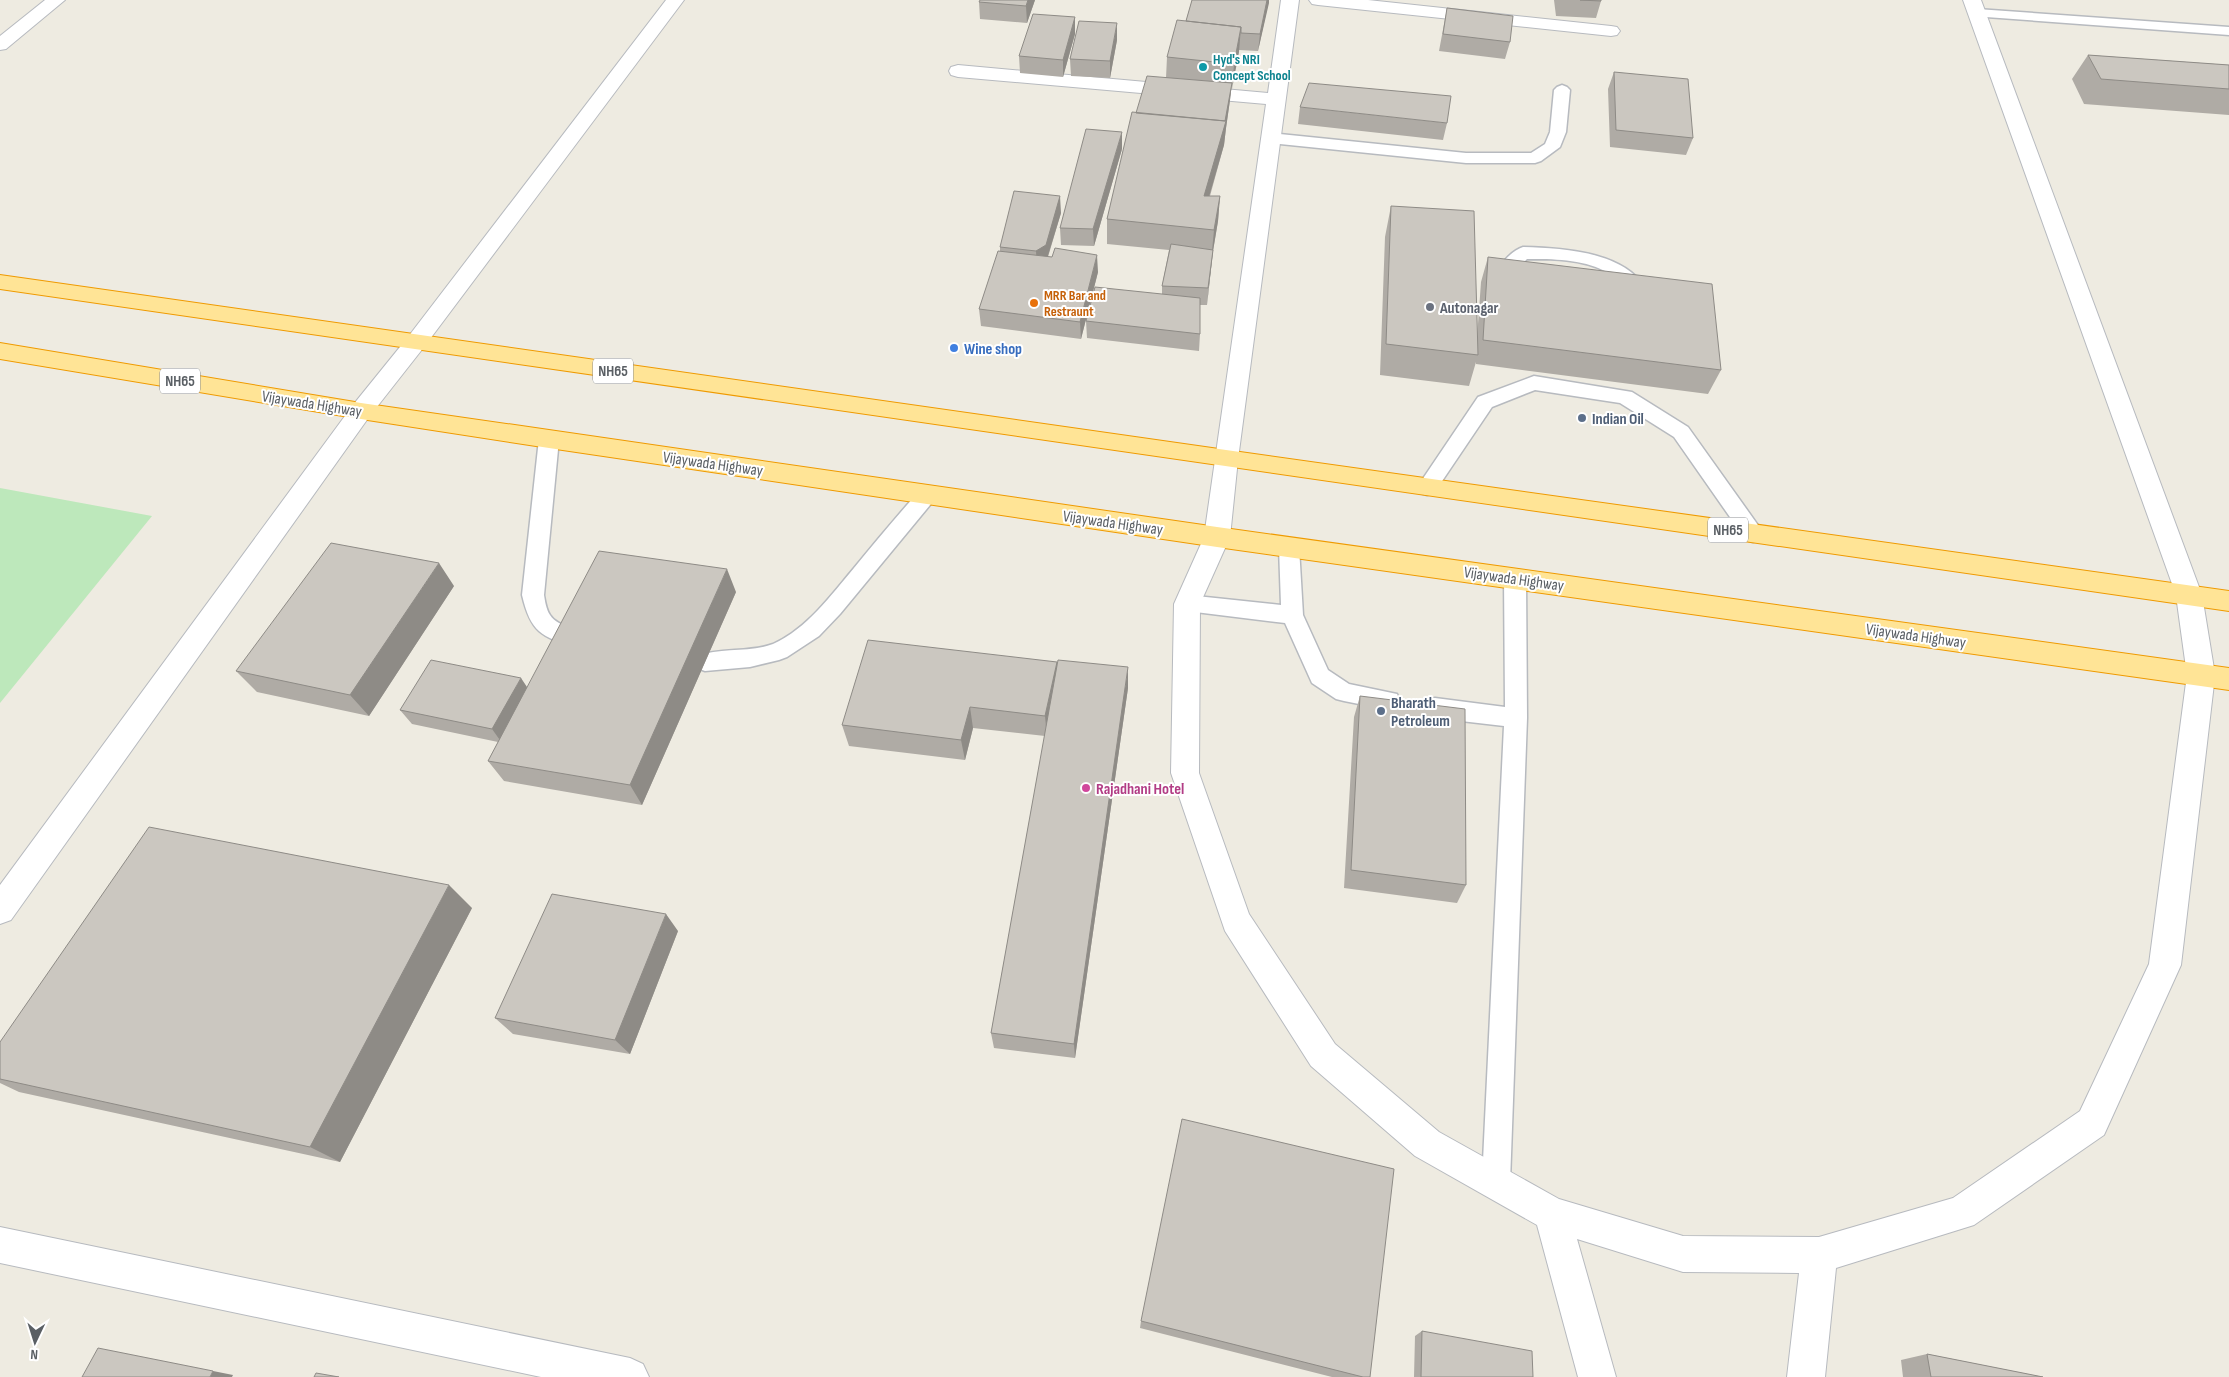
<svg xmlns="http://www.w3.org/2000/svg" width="2229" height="1377" font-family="'Sofia Sans Condensed',sans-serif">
  <rect width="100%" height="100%" fill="#eeebe1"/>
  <path fill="#bde8bb" d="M0,488l152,28 -152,187z"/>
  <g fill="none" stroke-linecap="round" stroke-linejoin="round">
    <g stroke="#b7babf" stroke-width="3">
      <path id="service" d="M1977,9l252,18v8l-257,-19 -2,-3 2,-3z
        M1562,85l5,2 3,3 -4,42 -6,15 -19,14 -6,2h-69l-196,-20 -6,-2 -2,-3 2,-3 6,-2 196,20h65l14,-9 5,-12 4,-42 3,-3z
        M1523,247c37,1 98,4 121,39l-3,4c-16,5 -23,-13 -36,-19 -24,-12 -52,-12 -78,-12 -8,8 -15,20 -28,16l-3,-4c6,-9 17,-21 27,-24z
        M1534,376l98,16 56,35 72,101 3,6 -3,6 -7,2 -7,-2 -72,-103 -54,-34 -85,-13 -43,17 -58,86 -7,2 -7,-2 -3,-5 3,-5 58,-86z
        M549,432l7,2 3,5 -15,156c1,6 2,14 6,20 9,14 30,10 37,24l-3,6 -8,3c-35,-12 -45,-15 -54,-53l17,-156 3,-5z
        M928,486l7,3 3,5 -3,5 -95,115 -21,22 -32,21 -8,3 -29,7 -45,4 -8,-3 -3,-6 3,-6c24,-9 52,-3 76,-12 34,-15 58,-49 81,-76 22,-27 44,-53 67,-79z
        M1289,539l7,2 3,6 4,68 25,55 21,14 48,10 3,7 -3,7 -8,2 -45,-9 -8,-2 -24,-16 -27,-60 -106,-13 -3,-6 3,-6 8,-3 94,10 -2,-58 3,-6z
        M1515,570l7,2 4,6 1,140 -17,464 -4,10 -10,4 -10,-4 -4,-10 22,-456 -69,-8 -8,-3 -3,-7 3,-7 8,-3 70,9 -1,-129 4,-6z"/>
    </g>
    <g stroke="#b7babf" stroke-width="2">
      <path id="minor" d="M45,0h20l-59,49 -6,1v-14z
        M666,0h18l-260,347 -55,70 -358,503 -11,4v-39l353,-480 55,-68z
        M1281,0h18l-61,459 -8,78 -30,67 -1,169 50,141 86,130 104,88 120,67 124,37 136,1 134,-39 127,-87 69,-147 38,-289 -11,-80 -213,-595h18l221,595 13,80 -34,290 -77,170 -130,90 -138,43 -11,109h-38l12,-104 -116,-1 -106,-33 39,138h-38l-41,-152 -122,-69 -104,-90 -86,-135 -54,-158 3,-169 30,-67 62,-433 -308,-27 -7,-2 -2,-4 2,-4 7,-2 310,28z
        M1309,0h59l243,26 6,1 3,4 -3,4 -6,1 -293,-31 -6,-1z
        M0,1227l630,131 13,6 6,13h-108l-541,-114z"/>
    </g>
    <g stroke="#ef9a00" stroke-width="2">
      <path id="trunk" d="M0,275l1226,175 1003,141v20l-2229,-322z
        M0,343l361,60 188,27 668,97 1012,141v22l-1012,-143 -668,-99 -188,-29 -361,-60z"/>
    </g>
    <use href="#service" fill="#fff" fill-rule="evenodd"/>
    <use href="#minor" fill="#fff" fill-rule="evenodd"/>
    <use href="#trunk" fill="#ffe496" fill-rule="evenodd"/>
  </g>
  <path fill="#afaba5" d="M1035,0l-8,23 -47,-4 -1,-17z
    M1192,0h77l-11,51 -19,-1 -8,39 -1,11 -4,28 -2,17 -14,51h10l-2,25 -5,30 -6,54h-7v29l-1,17 -112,-13 -1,-17 76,-27v-8l7,-36 -62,-6v-25l29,-106 30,-35 1,-21 19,-36z
    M1554,0h47v1l-5,17 -40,-2z
    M1447,8l63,34 -5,17 -66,-8z
    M1075,17v17l-12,43 -43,-4 -1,-17z
    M1117,40l-7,38 -39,-2 -1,-17z
    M2088,55l141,10v50l-145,-11 -12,-25z
    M1614,72l79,66 -7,17 -76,-8 -2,-58z
    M1300,107l147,16 -4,17 -145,-16z
    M1122,149l-28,97 -33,-1 -1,-17z
    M1391,206l86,132 4,-56 7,-25 233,113 -13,24 -232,-30v-2l-7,24 -89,-11 5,-138z
    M1061,213l-13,44 50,15 -17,67 -100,-13 -2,-17 21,-58v-4z
    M454,586l-85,130 -112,-24 -21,-21z
    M736,592l-94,213 -138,-24 -16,-20 10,-19 -86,-18 -12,-14 127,-23z
    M1057,668l71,20 -53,370 -81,-10 -3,-15 54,-297 -72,-8 -8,32 -116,-14 -7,-21z
    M1360,696l106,189 -9,18 -113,-15 10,-171z
    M472,908l-132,254 -321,-70 -19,-9v-41z
    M678,931l-48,123 -117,-20 -18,-16z
    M1141,1321l229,56h-38l-192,-49z
    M1422,1331l111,46h-119l1,-41z
    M1927,1354l116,23h-140l-2,-17z"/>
  <path fill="#8e8b86" d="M1028,0h7l-8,23 -1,-17z
    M1267,0h2v3l-11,48 2,-17z
    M1075,17v17l-12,43v-17z
    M1117,23v17l-7,38v-17z
    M1241,27l-2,25 -7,37 2,-25z
    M1232,83l-2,17 -4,28 -2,17 -22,76 2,-25z
    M1122,132v17l-28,97 -1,-17z
    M1060,196l1,17 -15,49 -9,6 -1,-17z
    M1220,196l-2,25 -5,30 -6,54 7,-75z
    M1097,255l1,17 -17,67 -1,-17z
    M439,563l15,23 -85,130 -19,-21z
    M727,569l9,23 -94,213 -12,-20z
    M1057,662l1,22 -11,53 -2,-21z
    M1128,667v21l-53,370 -1,-14z
    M521,678l10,15 -29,50 -10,-14z
    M970,707l3,21 -8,32 -4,-20z
    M449,885l23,23 -132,254 -30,-15z
    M666,914l12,17 -48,123 -15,-14z
    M213,1371l20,4 -1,2h-22z"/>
  <path fill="#cbc7c0" stroke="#8e8b86" d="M980,0h48l-2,6 -47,-4z
    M1192,0h75l-7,34 -19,-1v-6l-55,-6z
    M1580,0h21v1z
    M1447,8l66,8 -3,26 -67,-8z
    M1033,14l42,3 -12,43 -44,-4z
    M1177,20l64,7 -7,37 -67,-7z
    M1079,21l38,2 -7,38 -40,-2z
    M2088,55l141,10v24l-128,-10z
    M1614,72l74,7 5,59 -77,-8z
    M1147,76l85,7 -7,38 -89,-8z
    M1309,83l142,13 -4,27 -147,-16z
    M1132,112l94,9 -22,75h16l-6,34 -107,-11z
    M1086,129l36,3 -29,97 -33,-1z
    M1014,191l46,5 -14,49 -10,6 -36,-4z
    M1391,206l83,5 4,144 -92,-11z
    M1171,244l42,6 -5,38 -46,-2z
    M1055,248l42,7 -17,67 -101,-13 19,-58 54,6z
    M1488,257l224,27 9,86 -238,-30z
    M1095,287l105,11v36l-114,-13z
    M331,543l108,20 -89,132 -114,-24z
    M599,551l128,18 -97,216 -142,-24z
    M868,640l189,22 -12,54 -75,-9 -9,33 -119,-15z
    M431,660l90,18 -29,51 -92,-19z
    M1058,660l70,7 -54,377 -83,-11z
    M1360,696l105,13 1,176 -115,-15z
    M149,827l300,58 -139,262 -310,-68v-37z
    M552,894l114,20 -51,126 -120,-22z
    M1182,1119l212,50 -24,208h-7l-222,-56z
    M1422,1331l110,20 1,26h-112z
    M98,1348l115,23 -3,6h-128z
    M1927,1354l116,23h-112z
    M316,1373l23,4h-25z"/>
  <circle fill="#0f9aa8" stroke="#fff" stroke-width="2" cx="1203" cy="67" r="5"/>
  <circle fill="#e8710a" stroke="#fff" stroke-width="2" cx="1034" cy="303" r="5"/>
  <circle fill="#6b7280" stroke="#fff" stroke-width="2" cx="1430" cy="307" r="5"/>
  <circle fill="#3f7fe0" stroke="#fff" stroke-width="2" cx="954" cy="348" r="5"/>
  <g fill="#5c6f8a" stroke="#fff" stroke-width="2">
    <circle cx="1582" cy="418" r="5"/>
    <circle cx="1381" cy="711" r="5"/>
  </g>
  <circle fill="#d1479c" stroke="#fff" stroke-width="2" cx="1086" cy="788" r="5"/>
  <g text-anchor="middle" stroke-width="4" stroke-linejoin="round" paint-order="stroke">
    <g font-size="14" font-weight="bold" fill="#0d838f" stroke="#fff" text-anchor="start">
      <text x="1213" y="64">Hyd's NRI<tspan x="1213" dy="16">Concept School</tspan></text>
    </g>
    <g font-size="14" font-weight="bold" fill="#c56008" stroke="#fff" text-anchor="start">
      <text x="1044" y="300">MRR Bar and<tspan x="1044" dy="16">Restraunt</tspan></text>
    </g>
    <g fill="#fff" stroke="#8c8f92" stroke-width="1">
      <rect x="593" y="358.5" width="40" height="25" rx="4"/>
      <rect x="160" y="368.5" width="40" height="25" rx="4"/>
      <rect x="1708" y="517.5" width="40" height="25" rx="4"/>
    </g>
    <g font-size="15" font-weight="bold" fill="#5a5f64">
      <text x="613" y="376">NH65</text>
      <text x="180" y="386">NH65</text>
      <text x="1728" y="535">NH65</text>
    </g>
    <g font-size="16" font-weight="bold" fill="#5b616d" stroke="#fff" text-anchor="start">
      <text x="1440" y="313">Autonagar</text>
    </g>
    <g font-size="16" font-weight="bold" fill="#366cbe" stroke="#fff" text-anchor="start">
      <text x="964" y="354">Wine shop</text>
    </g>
    <g font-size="16" fill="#5a5f64" stroke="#fff">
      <text transform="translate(312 403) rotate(9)" y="6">Vijaywada Highway</text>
      <text transform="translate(713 463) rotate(8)" y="6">Vijaywada Highway</text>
      <text transform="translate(1113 522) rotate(8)" y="6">Vijaywada Highway</text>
      <text transform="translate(1514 578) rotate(8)" y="6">Vijaywada Highway</text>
      <text transform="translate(1916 635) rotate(8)" y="6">Vijaywada Highway</text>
    </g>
    <g font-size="16" font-weight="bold" fill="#4e5e75" stroke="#fff" text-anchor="start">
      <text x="1592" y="424">Indian Oil</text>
      <text x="1391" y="708">Bharath<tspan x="1391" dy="18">Petroleum</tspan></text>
    </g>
    <g font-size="16" font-weight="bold" fill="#b23c85" stroke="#fff" text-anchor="start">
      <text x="1096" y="794">Rajadhani Hotel</text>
    </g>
  </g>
  <g transform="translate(35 1342) rotate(184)" stroke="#ffffff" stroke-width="4" paint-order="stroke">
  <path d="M0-4L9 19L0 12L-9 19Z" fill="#5a5f64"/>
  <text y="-8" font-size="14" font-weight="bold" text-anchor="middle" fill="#5a5f64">N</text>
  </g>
</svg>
